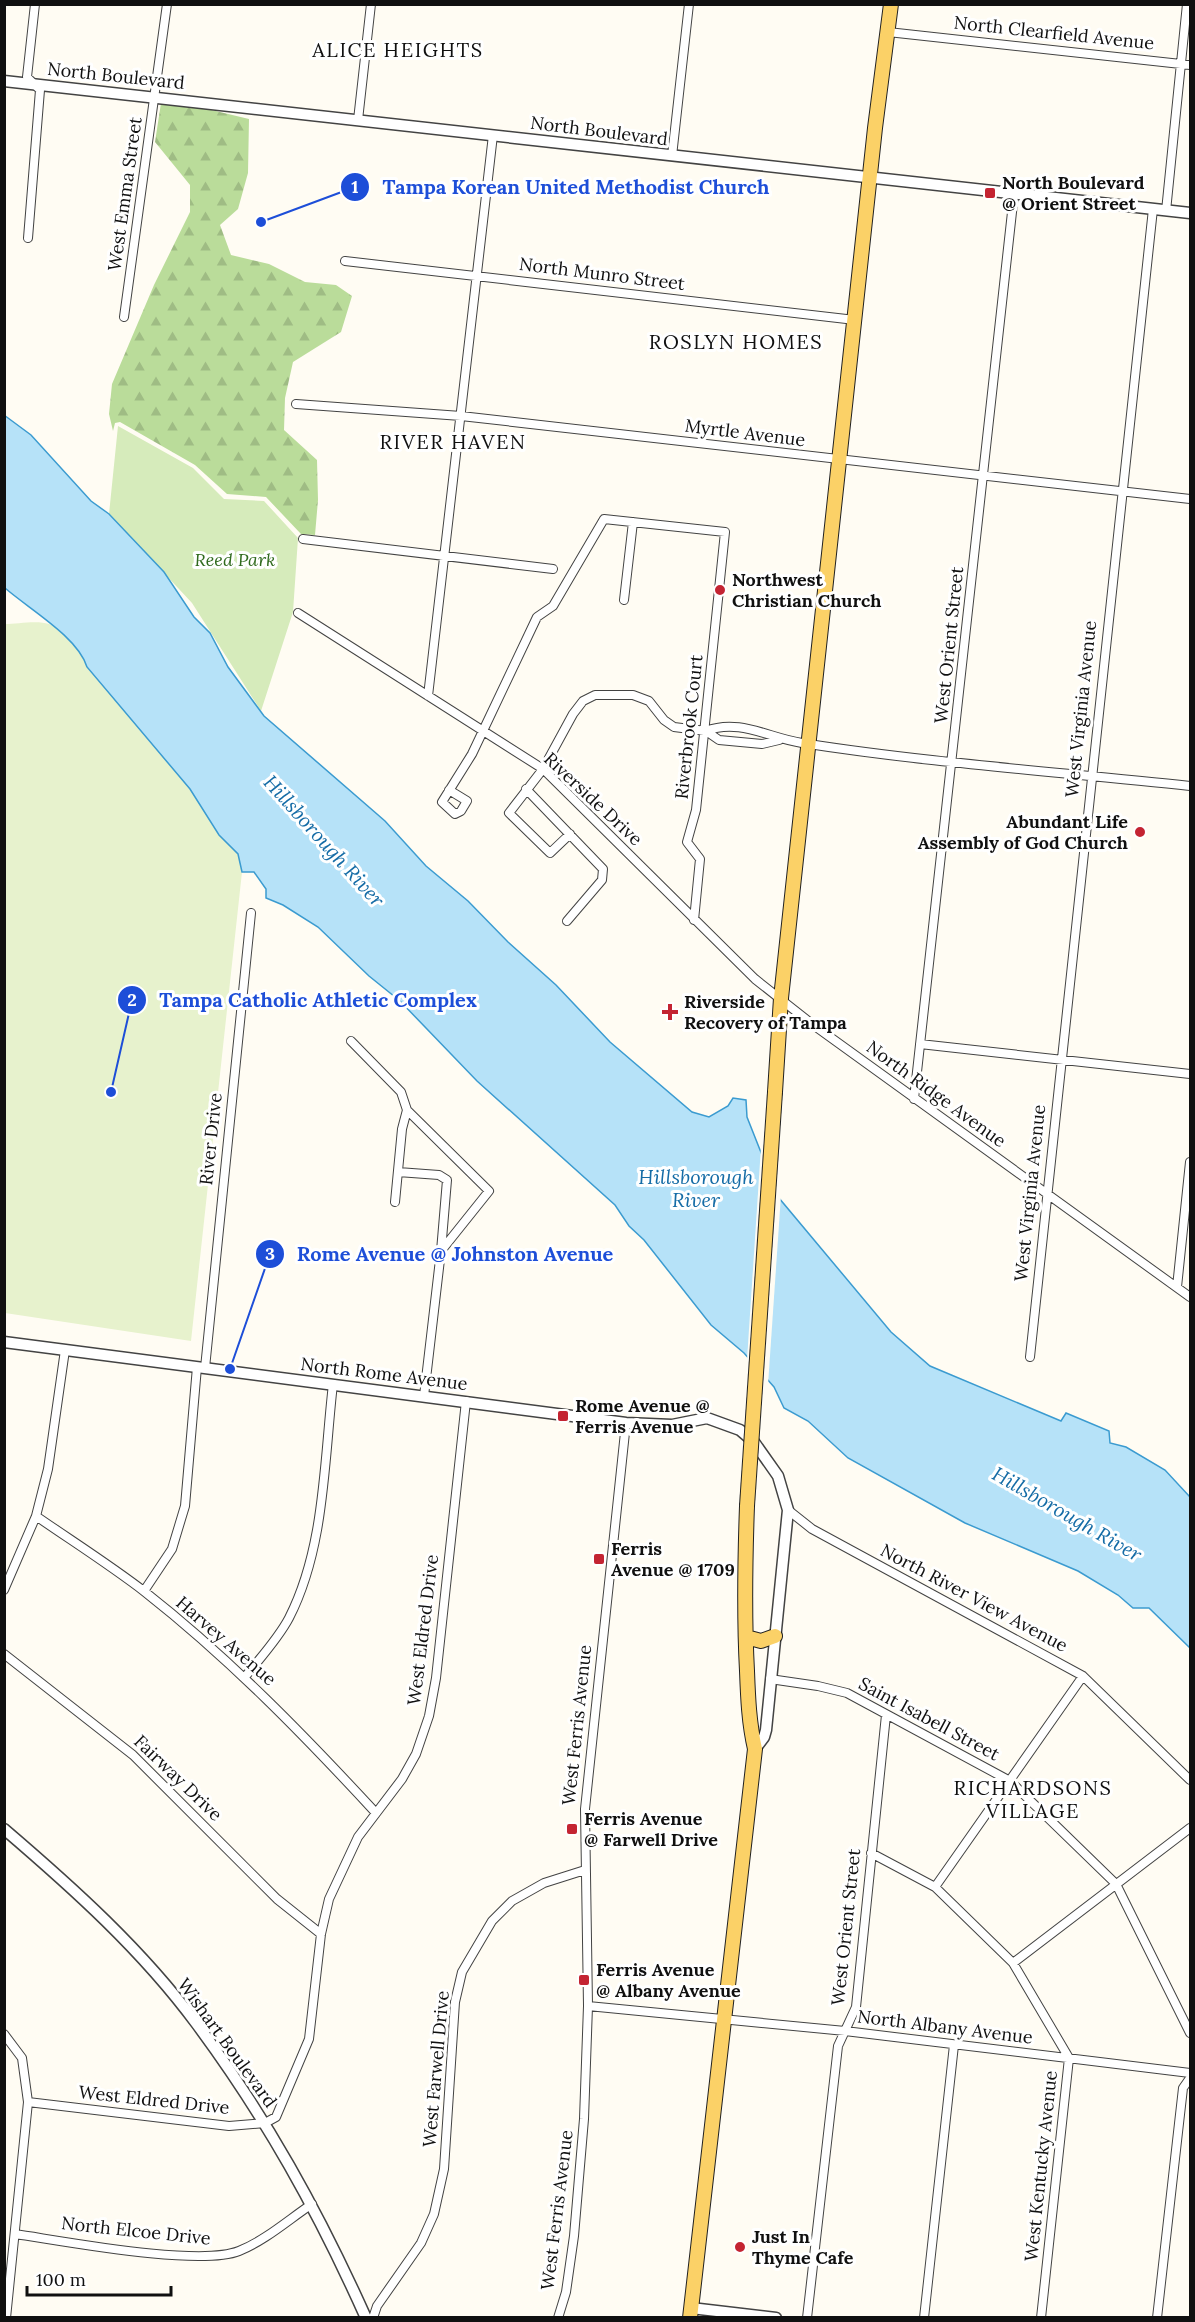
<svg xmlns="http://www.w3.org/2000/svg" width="1195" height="2322" font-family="Lora,serif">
  <defs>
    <pattern id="forest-firs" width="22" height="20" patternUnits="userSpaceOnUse" patternTransform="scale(1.5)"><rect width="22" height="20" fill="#badc9a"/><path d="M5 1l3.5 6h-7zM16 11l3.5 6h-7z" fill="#9fbc84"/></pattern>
  </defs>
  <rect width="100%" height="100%" fill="#fffcf3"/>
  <path fill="url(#forest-firs)" d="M161,103l38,4 50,12 -1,54 -10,36 -18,16 11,30 38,9 36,18 31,3 16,11 -11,36 -48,30 -8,36 -1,32 33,30 1,40 -3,35 -14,-1 -35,-37 -39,-3 -32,-29 -75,-43 -5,1 -2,8 -4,-17 3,-30 42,-99 36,-73v-27l-35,-43z"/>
  <path fill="#d6ebbb" d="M118,426l75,42 31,31 40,2 34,37 -5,74 -32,99 -69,-108 -83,-89z"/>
  <path fill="#e7f2cd" d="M5,624c12,0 32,-4 44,0 17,7 33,26 38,43l103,122 29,46 19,19 4,18 -51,469 -186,-28z"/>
  <path fill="#b6e2f8" stroke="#3b9bd0" stroke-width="1.5" d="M4,415l27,20 60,66 18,13 55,58 30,45 16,16 18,34 36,49 121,105 41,45 42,35 40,41 48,43 54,57 82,70 17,5 19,-11 5,-8 13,2 1,17 32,81 112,134 39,34 131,55 5,-8 43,18 1,12 16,4 39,23 25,27v151l-41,-40h-16l-15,-13 -40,-24 -113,-48 -117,-65 -40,-37 -24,-13 -10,-21 -30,-34 -33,-28 -67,-85 -15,-14 -14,-21 -138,-124 -77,-80 -31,-25 -51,-49 -35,-22 -17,-7v-9l-12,-17h-12l-4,-18 -19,-19 -29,-46 -103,-122c-9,-30 -58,-58 -82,-79z"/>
  <path fill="#fffcf3" d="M761,1147l20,48 -13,190 -21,-25z"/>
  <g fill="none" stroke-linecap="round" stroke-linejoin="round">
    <g stroke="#434343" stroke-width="10">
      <path id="minor" d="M888,32l302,33
        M358,120l13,-116
        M672,156l17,-152
        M1166,211l21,-207
        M28,238l12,-148 -13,-13 8,-73
        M345,261l510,59
        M124,317l43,-313
        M296,404l165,12 729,83
        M303,539l250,30
        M624,600l9,-78
        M298,613l245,156 212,210 57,45 378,273
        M428,696l65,-561
        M706,731c33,-13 63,7 96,12 128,20 259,29 388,43
        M526,789l77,80 -1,11 -35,41
        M449,790l18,11 -6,10 -6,3 -13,-12 30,-48 65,-137 16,-11 51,-87 121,13 -29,278 -9,32 13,17 -6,61
        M570,834l-20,19 -41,-40 34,-44 30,-55 10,-13 12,-6h38l16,6 15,19 10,7 32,4 13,9 43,4 17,-4
        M351,1041l50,51 6,18 82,81 -48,60 -17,145
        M920,1044l270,30
        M914,1099l100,-905
        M398,1172l41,3 8,5 -6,71
        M395,1202l7,-73 5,-19
        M1177,1287l13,-125
        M1030,1357l123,-1148
        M205,1368l46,-455
        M788,1510l24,19 271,147 107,104
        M36,1516c36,25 74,49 109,76 84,66 158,142 231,221
        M4,1590l32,-74 12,-47 17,-119
        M144,1591l28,-42 13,-43 12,-139
        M4,1654l129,101 144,144 44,35
        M245,1677c15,-19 33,-38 44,-59 36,-70 35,-157 44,-234
        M770,1679l48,7 29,7 163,88 106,103 74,149
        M871,1853l64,34 78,76 56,95 -28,260
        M935,1887l148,-211
        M1013,1963l177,-135
        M588,2006l257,25 345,42
        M4,2034l18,24 6,44 -22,216
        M28,2102l201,24 36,-3 11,-6 33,-78 12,-105 8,-35 29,-62 44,-58 14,-25 13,-38 7,-38 30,-277
        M15,2234c48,7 184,33 224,17 27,-11 49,-31 73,-47
        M373,2318l4,-12 44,-63 13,-29 10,-45 11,-167 7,-30 30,-51 20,-20 32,-18 41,-13
        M558,2318l8,-26 8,-56 10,-117 4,-113 -3,-197 41,-386
        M807,2318l31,-272 18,-39 30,-292
        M924,2318l30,-273
        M1157,2318l26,-230 7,-10"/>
    </g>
    <g stroke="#434343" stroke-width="13">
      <path id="tertiary" d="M4,81l1186,132
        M4,1342l622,81 46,2 35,-7 33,12 14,12 24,34 10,34 -22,220 -2,7 -9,12
        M4,1829c69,59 138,121 192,194 70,94 122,188 170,295
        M691,2308l85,10"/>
    </g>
    <g stroke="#212121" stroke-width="16">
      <path id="primary" d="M775,1092l6,-94 94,-870 16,-124
        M746,1637l15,4 14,-5
        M690,2318l65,-569c-6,-26 -7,-51 -8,-78 -3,-55 -2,-110 0,-165"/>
    </g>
    <use href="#minor" stroke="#fff" stroke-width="8"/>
    <use href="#tertiary" stroke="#fff" stroke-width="10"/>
    <use href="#primary" stroke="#fbd167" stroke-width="14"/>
    <g stroke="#212121" stroke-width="16" stroke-linecap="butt">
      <path id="primary-bridge" d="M747,1506l28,-414"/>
    </g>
    <use href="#primary-bridge" stroke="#fbd167" stroke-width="14"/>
  </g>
  <g fill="#c42432" stroke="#fff" stroke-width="2">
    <rect x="984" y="187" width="12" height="12" rx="3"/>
    <circle cx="720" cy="590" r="6"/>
    <circle cx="1140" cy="832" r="6"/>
    <path d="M667 1003h6v6h6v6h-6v6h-6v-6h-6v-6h6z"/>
    <rect x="557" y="1410" width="12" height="12" rx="3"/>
    <rect x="593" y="1553" width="12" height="12" rx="3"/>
    <rect x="566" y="1823" width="12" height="12" rx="3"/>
    <rect x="578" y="1974" width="12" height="12" rx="3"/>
    <circle cx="740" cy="2247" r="6"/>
  </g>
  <g text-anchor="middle" stroke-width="6" stroke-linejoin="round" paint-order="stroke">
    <g font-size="18" fill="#101010" stroke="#fff">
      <text transform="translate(1054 33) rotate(6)" y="6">North Clearfield Avenue</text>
      <text transform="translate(116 76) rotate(6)" y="6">North Boulevard</text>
      <text transform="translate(599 131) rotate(7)" y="6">North Boulevard</text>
      <text transform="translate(125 194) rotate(-82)" y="6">West Emma Street</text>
      <text transform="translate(602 274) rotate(7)" y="6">North Munro Street</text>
      <text transform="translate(745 433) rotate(7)" y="6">Myrtle Avenue</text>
      <text transform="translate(949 645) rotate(-84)" y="6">West Orient Street</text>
      <text transform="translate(1081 709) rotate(-84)" y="6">West Virginia Avenue</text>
      <text transform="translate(689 727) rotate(-84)" y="6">Riverbrook Court</text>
      <text transform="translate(593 799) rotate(43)" y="6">Riverside Drive</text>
      <text transform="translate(936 1094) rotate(36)" y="6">North Ridge Avenue</text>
      <text transform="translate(211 1139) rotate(-84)" y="6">River Drive</text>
      <text transform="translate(1030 1193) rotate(-84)" y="6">West Virginia Avenue</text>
      <text transform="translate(384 1374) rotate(7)" y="6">North Rome Avenue</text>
      <text transform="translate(974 1598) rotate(28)" y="6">North River View Avenue</text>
      <text transform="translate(423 1630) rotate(-83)" y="6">West Eldred Drive</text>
      <text transform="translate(226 1641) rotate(41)" y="6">Harvey Avenue</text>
      <text transform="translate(929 1719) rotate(28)" y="6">Saint Isabell Street</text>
      <text transform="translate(577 1725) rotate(-84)" y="6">West Ferris Avenue</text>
      <text transform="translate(178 1778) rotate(44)" y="6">Fairway Drive</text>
      <text transform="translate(846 1927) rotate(-84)" y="6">West Orient Street</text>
      <text transform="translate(945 2027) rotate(7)" y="6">North Albany Avenue</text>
      <text transform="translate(227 2043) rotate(54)" y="6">Wishart Boulevard</text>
      <text transform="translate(436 2069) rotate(-85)" y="6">West Farwell Drive</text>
      <text transform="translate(154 2100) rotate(6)" y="6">West Eldred Drive</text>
      <text transform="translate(1041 2166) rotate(-84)" y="6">West Kentucky Avenue</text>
      <text transform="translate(557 2210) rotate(-83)" y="6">West Ferris Avenue</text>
      <text transform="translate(136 2231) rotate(6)" y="6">North Elcoe Drive</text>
    </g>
    <g font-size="18" font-weight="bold" fill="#101010" stroke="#fff" text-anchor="start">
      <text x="1002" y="189">North Boulevard<tspan x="1002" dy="21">@ Orient Street</tspan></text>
      <text x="732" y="586">Northwest<tspan x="732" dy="21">Christian Church</tspan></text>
      <text x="1128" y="828" text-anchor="end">Abundant Life<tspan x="1128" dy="21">Assembly of God Church</tspan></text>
      <text x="684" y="1008">Riverside<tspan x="684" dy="21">Recovery of Tampa</tspan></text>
      <text x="575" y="1412">Rome Avenue @<tspan x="575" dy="21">Ferris Avenue</tspan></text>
      <text x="611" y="1555">Ferris<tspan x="611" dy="21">Avenue @ 1709</tspan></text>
      <text x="584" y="1825">Ferris Avenue<tspan x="584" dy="21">@ Farwell Drive</tspan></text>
      <text x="596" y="1976">Ferris Avenue<tspan x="596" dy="21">@ Albany Avenue</tspan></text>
      <text x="752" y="2243">Just In<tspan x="752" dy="21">Thyme Cafe</tspan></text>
    </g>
    <g font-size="18" font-style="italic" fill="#306a1e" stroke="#fff">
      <text x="235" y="566">Reed Park</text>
    </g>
    <g font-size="20" letter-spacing="1.5" fill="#101010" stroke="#fff">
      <text x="398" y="57">ALICE HEIGHTS</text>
      <text x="736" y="349">ROSLYN HOMES</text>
      <text x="453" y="449">RIVER HAVEN</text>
      <text x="1033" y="1795">RICHARDSONS<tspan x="1033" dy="23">VILLAGE</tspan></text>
    </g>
    <g font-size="20" font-style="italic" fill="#156ca6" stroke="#fff">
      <text transform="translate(324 841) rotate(48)" y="7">Hillsborough River</text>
      <text x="696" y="1184">Hillsborough<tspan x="696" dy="23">River</tspan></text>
      <text transform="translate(1067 1514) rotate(30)" y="7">Hillsborough River</text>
    </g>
  </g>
  <path fill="none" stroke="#1d4ed8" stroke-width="2" d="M261 222L355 187M111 1092L132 1000M230 1369L270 1254"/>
  <g fill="#1d4ed8" stroke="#fff" stroke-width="2">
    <circle cx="261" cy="222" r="6"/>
    <circle cx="111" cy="1092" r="6"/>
    <circle cx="230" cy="1369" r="6"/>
    <circle cx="355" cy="187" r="15"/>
    <circle cx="132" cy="1000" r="15"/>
    <circle cx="270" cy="1254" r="15"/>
  </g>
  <g font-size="18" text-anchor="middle" font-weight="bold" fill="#fff">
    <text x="355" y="193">1</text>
    <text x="132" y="1006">2</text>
    <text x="270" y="1260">3</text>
  </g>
  <g font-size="20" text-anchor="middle" font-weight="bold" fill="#1d4ed8" stroke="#fff" stroke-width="6" stroke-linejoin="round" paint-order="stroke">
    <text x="576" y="194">Tampa Korean United Methodist Church</text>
    <text x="318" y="1007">Tampa Catholic Athletic Complex</text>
    <text x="455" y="1261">Rome Avenue @ Johnston Avenue</text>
  </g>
  <rect width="1195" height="2322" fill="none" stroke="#101010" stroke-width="12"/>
  <path d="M27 2286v9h144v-9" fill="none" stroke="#101010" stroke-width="3"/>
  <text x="36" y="2286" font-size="18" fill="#101010" stroke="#ffffff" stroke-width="4.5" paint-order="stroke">100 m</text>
</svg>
